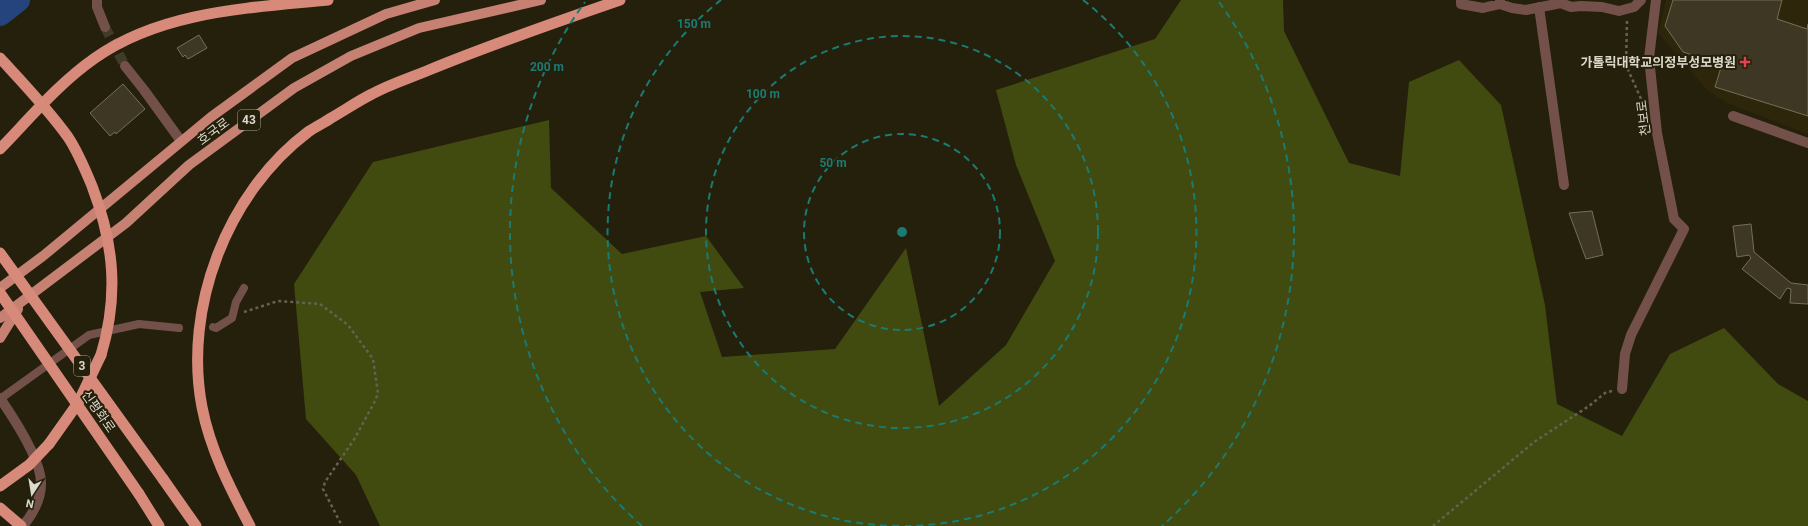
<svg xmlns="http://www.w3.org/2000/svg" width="1808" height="526" font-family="Roboto,'Noto Sans KR',sans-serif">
  <rect width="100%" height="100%" fill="#25200c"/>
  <path fill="#2d260a" d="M1666,0h142v134l-81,-31 -20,-13 -49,-57z"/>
  <path fill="#414a0f" d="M1181,0h102l1,31 65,132 51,13 9,-94 50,-22 42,45 44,200 12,99 65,32 48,-82 54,-26 54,56 30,17v125h-1428l-24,-51 -50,-56 -12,-135 79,-122 176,-42 2,68 71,66 84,-18 38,52 -44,4 22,65 113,-8 71,-101 33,158 67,-61 49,-84 -39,-96 -20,-75 159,-51z"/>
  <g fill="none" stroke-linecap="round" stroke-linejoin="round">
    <path stroke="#25447e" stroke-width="24" d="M0,14l18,-14"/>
  </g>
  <path fill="#3d3723" stroke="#746f58" d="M1673,0h109l-5,19 30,10 1,-5v92l-93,-29 7,-23 -39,-12 -18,-26z
    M199,35l8,13 -19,11 -3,-4 -2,2 -6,-9z
    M123,84l22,25 -29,25 -1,-2 -5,4 -20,-23z
    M1592,211l11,44 -17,4 -17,-46z
    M1751,224l3,28 37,31 17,2v19l-18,-1 1,-14 -4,-1 -7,11 -38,-30 9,-11 -2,-3 -12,2 -4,-31z"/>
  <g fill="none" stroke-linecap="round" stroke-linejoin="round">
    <path stroke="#403c29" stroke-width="10" stroke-dasharray="10 5" stroke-linecap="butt" d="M105,27l20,39"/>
    <path stroke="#666150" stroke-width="2.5" stroke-dasharray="3 3" stroke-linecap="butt" d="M1627,21l-1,44 15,34
      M244,312l34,-11 42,3 28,21 25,34 5,34 -3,8 -20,37 -30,44 -2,7 19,37
      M1433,526l101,-84 55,-36 16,-13 7,-2"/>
    <path stroke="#73514a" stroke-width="8" d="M213,327l3,1 16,-10 4,-16 8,-14
      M0,399l89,-64 50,-11 40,4"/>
    <path stroke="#73514a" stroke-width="10" d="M97,0v7l8,20
      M1461,0v4l22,4 17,-4
      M1500,0v4l12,4 14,2 35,-7 10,4 10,-1 21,1 17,4 15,-4 7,-7
      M1539,7l25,178
      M125,66l19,24 37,51
      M1733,116l75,27
      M1622,389l3,-35 6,-19 53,-106 -10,-10 -17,-86 -8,-75 7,-58
      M0,398c13,19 42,62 41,86 0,15 -9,31 -18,42"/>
    <path stroke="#c68172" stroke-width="10" d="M0,288l43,-32 168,-139 81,-59 94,-44 49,-14
      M0,318l126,-95 63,-58 105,-77 57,-32 68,-28 122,-28
      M0,338l18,-29"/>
    <path stroke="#d78a7a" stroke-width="11" d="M0,149c30,-31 59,-66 95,-91 67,-47 154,-50 233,-58
      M49,444l29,-41 23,-48
      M163,479l33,47
      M139,494l20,32
      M0,508l21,18
      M250,526c-20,-38 -40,-77 -48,-119 -19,-99 25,-214 106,-275 7,-5 16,-9 23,-14 14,-8 27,-17 41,-24 18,-10 38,-16 57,-24 63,-26 127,-48 191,-70"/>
    <path stroke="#d78a7a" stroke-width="11" d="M0,58c23,25 48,51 68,79 10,15 17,32 24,49 22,58 27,109 9,169
      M0,253l163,226
      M0,293l139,201
      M0,486l29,-21 20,-21"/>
  </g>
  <g fill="none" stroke="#197b73" stroke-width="2" stroke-dasharray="7 5">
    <circle cx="902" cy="232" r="98"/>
    <circle cx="902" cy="232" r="196"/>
    <path d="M899 526A294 294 0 0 1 721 0M1083 0A294 294 0 0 1 905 526"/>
    <path d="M642 526A392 392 0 0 1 585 2M1219 2A392 392 0 0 1 1162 526"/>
  </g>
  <path fill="#e0444e" stroke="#25200c" stroke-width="1.5" d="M1743 56h4v4h4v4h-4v4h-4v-4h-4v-4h4z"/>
  <g text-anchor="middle" stroke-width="4" stroke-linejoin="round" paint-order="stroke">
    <g fill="#25200c" stroke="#a4a192" stroke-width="1">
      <rect x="238" y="110" width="22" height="20" rx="3"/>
      <rect x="74" y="356" width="16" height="20" rx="3"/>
    </g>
    <g font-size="12" font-weight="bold" fill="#dbd8cc">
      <text x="249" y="124">43</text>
      <text x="82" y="370">3</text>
    </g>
    <g font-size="13" font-weight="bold" fill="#dbd8cc" stroke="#25200c" text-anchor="end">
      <text x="1736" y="67">가톨릭대학교의정부성모병원</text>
    </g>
    <g font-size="13" fill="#dbd8cc" stroke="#25200c">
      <text transform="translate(1643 118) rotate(-97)" y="5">천보로</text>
      <text transform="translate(213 131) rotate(-37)" y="5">호국로</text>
      <text transform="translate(99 411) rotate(55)" y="5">신평화로</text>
    </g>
  </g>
  <circle cx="902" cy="232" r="6" fill="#197b73" stroke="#25200c" stroke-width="2"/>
  <g font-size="12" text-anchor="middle" font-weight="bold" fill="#197b73" stroke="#25200c" stroke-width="4" stroke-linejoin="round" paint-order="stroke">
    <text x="694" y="28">150 m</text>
    <text x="547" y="71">200 m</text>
    <text x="763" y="98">100 m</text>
    <text x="833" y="167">50 m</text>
  </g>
  <g transform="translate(32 494) rotate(192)" stroke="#25200c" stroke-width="3" paint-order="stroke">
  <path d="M0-3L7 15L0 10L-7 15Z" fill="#dbd8cc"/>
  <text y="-6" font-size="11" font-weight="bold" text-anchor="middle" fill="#dbd8cc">N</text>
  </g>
</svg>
